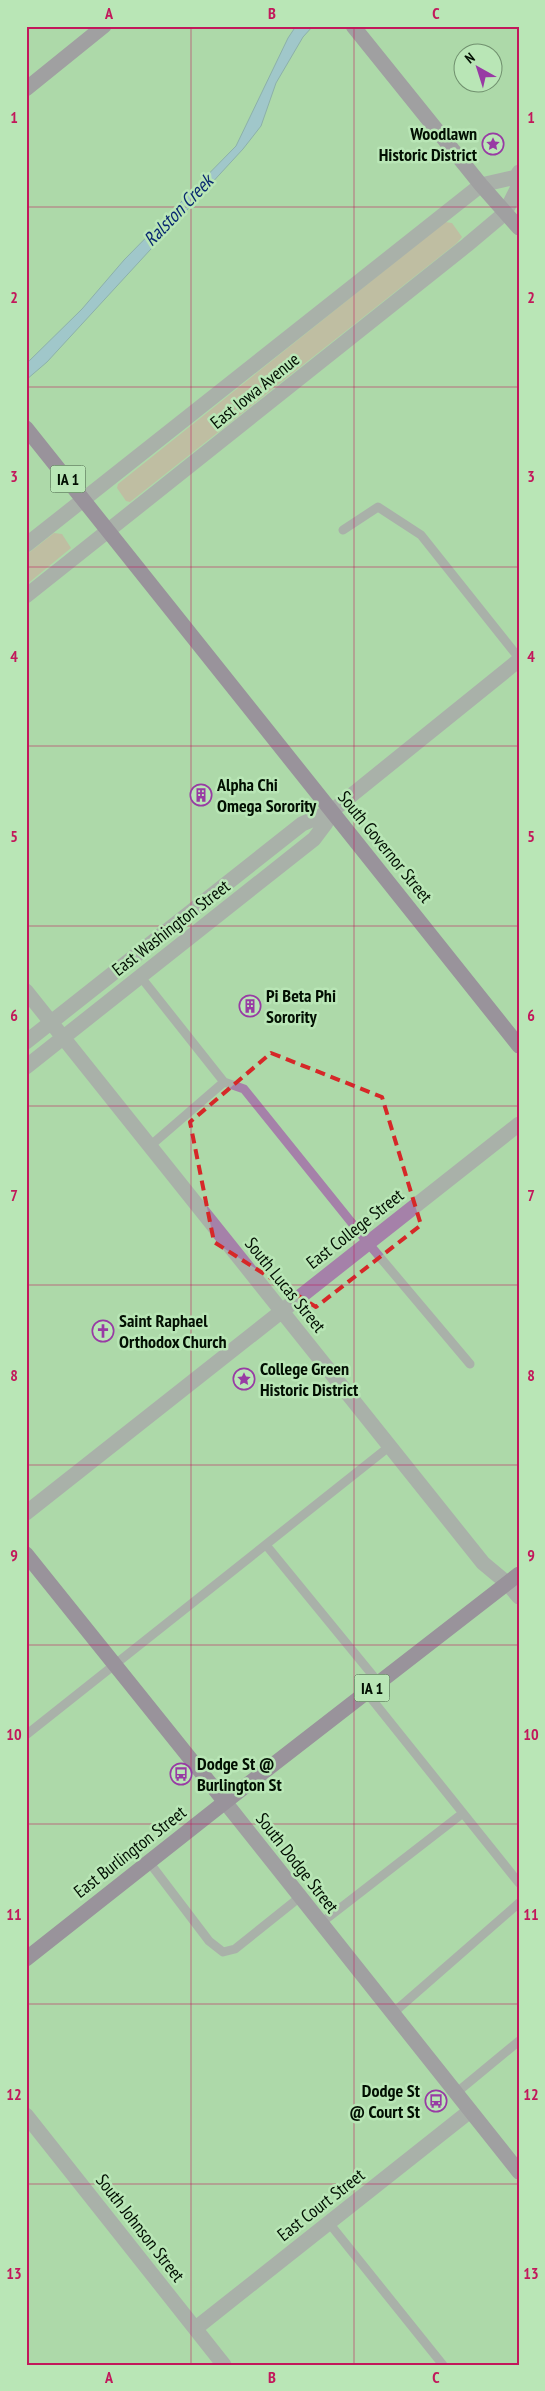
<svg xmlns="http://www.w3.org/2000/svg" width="545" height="2391" font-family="'PT Sans Narrow',sans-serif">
  <rect width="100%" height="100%" fill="#add9a9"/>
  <path fill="#d49e9a" d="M445,222l7,1 10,14 -5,6 -327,259 -4,-1 -9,-13 1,-4z
    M54,533l8,1 9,14 -45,37v-30z"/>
  <path fill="#90b1f1" stroke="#6580a9" d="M296,26h17l-10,11 -27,46 -15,43 -18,23 -196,213 -21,18v-16l56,-55 42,-49 112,-114 52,-108z"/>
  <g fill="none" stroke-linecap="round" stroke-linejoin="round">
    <path stroke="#a581a9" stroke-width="9" d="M343,530l35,-23 43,28 98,123
      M140,976l84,106 -74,64
      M224,1082l20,7 124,154 102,121
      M266,1545l113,138
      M366,1692l153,191
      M26,1735l364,-289
      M149,1862l60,79 14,11 12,-3 65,-52
      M321,1923l142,-110
      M393,2013l126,-110
      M456,2093l63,-52
      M329,2223l114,142"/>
    <path stroke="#a581a9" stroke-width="15" d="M26,545l455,-360 35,-8 3,-5
      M26,596l441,-351 38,-32 14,-28
      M26,991l457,572 24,20 12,14
      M26,1042l276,-218 30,-13 187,-151
      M26,1067l288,-228 12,-16 6,-12
      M26,1513l493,-389
      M26,2115l198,250
      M196,2328l274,-217"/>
    <path stroke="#905b97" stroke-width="15" d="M353,26l128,159 38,43
      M26,89l78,-63
      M225,1802l294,370"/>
    <path stroke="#803e89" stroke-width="15" d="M26,428l493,618
      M26,1554l199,248
      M26,1959l199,-157 294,-228"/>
  </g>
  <path d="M0 0H545V2391H0ZM271,1053l111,44 39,128 -105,82 -102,-65 -24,-120z" fill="#add9a9" fill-opacity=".55" fill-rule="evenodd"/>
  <path fill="none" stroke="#d62828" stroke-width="4" stroke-dasharray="10 6" stroke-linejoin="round" d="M271,1053l111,44 39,128 -105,82 -102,-65 -24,-120z"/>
  <path fill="none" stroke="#c2185b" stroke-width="1" stroke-opacity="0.55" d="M191,26v2339M354,26v2339M26,207h493M26,387h493M26,567h493M26,746h493M26,926h493M26,1106h493M26,1285h493M26,1465h493M26,1645h493M26,1824h493M26,2004h493M26,2184h493"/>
  <defs>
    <g id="sight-ring" transform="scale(1.125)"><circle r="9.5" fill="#b9e6b6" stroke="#983ba4" stroke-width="1.5"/><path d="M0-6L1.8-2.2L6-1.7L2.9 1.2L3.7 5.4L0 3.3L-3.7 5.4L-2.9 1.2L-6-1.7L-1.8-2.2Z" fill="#983ba4"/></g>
    <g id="building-ring" transform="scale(1.125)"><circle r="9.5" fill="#b9e6b6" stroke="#983ba4" stroke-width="1.5"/><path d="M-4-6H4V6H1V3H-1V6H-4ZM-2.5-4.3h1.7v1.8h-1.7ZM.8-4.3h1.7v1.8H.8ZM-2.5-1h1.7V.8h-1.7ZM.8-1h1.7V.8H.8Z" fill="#983ba4"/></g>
    <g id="church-ring" transform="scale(1.125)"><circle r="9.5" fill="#b9e6b6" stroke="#983ba4" stroke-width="1.5"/><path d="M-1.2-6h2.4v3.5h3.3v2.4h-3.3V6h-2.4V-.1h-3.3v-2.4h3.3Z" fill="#983ba4"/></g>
    <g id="bus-ring" transform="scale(1.125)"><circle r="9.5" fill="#b9e6b6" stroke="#983ba4" stroke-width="1.5"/><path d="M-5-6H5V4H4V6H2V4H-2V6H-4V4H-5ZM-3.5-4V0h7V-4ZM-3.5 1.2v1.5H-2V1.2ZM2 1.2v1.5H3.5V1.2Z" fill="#983ba4"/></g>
  </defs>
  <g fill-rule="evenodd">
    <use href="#sight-ring" x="493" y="144"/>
    <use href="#building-ring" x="201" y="795"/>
    <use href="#building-ring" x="250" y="1006"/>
    <use href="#church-ring" x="103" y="1331"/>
    <use href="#sight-ring" x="244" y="1379"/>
    <use href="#bus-ring" x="181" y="1774"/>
    <use href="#bus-ring" x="436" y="2101"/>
  </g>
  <g text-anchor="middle" stroke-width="5" stroke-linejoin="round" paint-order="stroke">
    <g fill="#b9e6b6" stroke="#395038" stroke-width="1">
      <rect x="50.5" y="465.5" width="35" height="27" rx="4"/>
      <rect x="354.5" y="1674.5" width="35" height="27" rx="4"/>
    </g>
    <g font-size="16" font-weight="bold" fill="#020f02">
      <text x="68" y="485">IA 1</text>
      <text x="372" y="1694">IA 1</text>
    </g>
    <g font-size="18" font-weight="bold" fill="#020f02" stroke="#b9e6b6" text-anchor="start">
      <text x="477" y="140" text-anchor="end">Woodlawn<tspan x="477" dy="21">Historic District</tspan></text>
      <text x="217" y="791">Alpha Chi<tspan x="217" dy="21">Omega Sorority</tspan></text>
      <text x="266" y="1002">Pi Beta Phi<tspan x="266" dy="21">Sorority</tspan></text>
      <text x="119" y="1327">Saint Raphael<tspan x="119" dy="21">Orthodox Church</tspan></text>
      <text x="260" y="1375">College Green<tspan x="260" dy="21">Historic District</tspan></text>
      <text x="197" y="1770">Dodge St @<tspan x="197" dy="21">Burlington St</tspan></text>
      <text x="420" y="2097" text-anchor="end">Dodge St<tspan x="420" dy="21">@ Court St</tspan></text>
    </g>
    <g font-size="18" fill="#020f02" stroke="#b9e6b6">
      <text transform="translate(255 391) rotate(-39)" y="6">East Iowa Avenue</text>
      <text transform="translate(385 847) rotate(51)" y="6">South Governor Street</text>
      <text transform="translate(171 928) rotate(-38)" y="6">East Washington Street</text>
      <text transform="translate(355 1229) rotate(-38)" y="6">East College Street</text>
      <text transform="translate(285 1285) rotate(51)" y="6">South Lucas Street</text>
      <text transform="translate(130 1852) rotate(-38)" y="6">East Burlington Street</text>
      <text transform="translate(297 1863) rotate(52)" y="6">South Dodge Street</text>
      <text transform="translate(321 2205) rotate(-38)" y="6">East Court Street</text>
      <text transform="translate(140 2228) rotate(52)" y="6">South Johnson Street</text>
    </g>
    <g font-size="19" font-style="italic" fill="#082870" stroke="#b9e6b6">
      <text transform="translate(178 210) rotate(-46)" y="7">Ralston Creek</text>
    </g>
  </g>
  <rect width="545" height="2391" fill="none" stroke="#b9e6b6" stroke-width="55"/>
  <g transform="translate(478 68) rotate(321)"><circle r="24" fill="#b9e6b6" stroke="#70906e"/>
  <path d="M0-4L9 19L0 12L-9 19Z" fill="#983ba4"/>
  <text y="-8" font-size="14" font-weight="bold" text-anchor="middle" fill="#020f02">N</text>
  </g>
  <rect x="28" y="28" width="490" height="2336" fill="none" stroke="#c2185b" stroke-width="2"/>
  <g font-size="16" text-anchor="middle" font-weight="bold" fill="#c2185b">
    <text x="109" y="19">A</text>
    <text x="272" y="19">B</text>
    <text x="436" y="19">C</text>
    <text x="14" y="123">1</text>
    <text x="531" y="123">1</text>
    <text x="14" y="303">2</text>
    <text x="531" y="303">2</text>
    <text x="14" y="482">3</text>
    <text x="531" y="482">3</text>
    <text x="14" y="662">4</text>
    <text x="531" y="662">4</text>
    <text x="14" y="842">5</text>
    <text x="531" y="842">5</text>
    <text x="14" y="1021">6</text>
    <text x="531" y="1021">6</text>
    <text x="14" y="1201">7</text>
    <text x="531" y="1201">7</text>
    <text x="14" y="1381">8</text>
    <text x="531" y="1381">8</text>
    <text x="14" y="1561">9</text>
    <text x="531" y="1561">9</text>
    <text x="14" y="1740">10</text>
    <text x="531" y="1740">10</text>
    <text x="14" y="1920">11</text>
    <text x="531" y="1920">11</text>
    <text x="14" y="2100">12</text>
    <text x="531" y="2100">12</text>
    <text x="14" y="2279">13</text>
    <text x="531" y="2279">13</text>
    <text x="109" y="2383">A</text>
    <text x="272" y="2383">B</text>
    <text x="436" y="2383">C</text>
  </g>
</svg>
